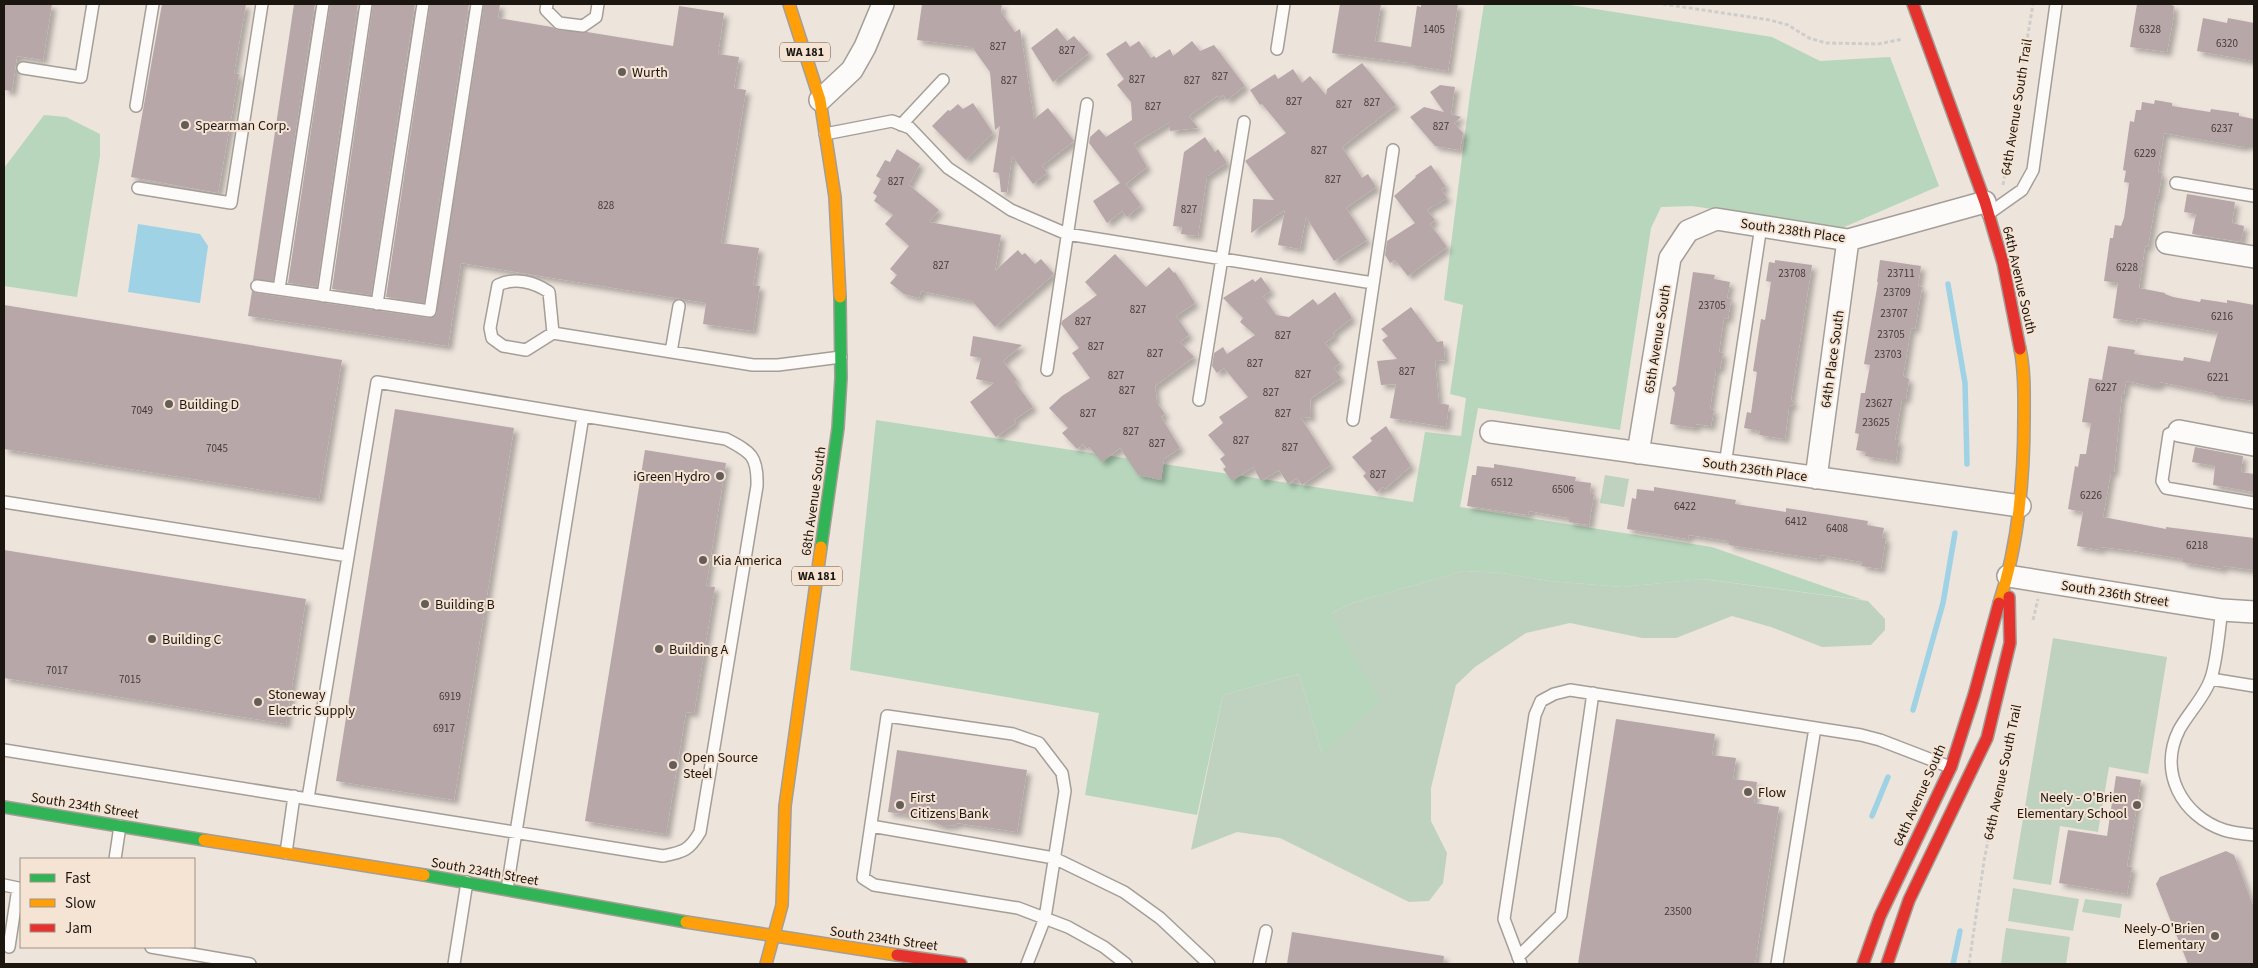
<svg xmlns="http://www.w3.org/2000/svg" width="2258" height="968" font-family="'Source Sans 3',sans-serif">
  <defs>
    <filter id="shadow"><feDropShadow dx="4.5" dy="4.5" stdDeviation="2.5" flood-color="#0004"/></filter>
  </defs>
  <rect width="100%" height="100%" fill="#ede4dc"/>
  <path fill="#bfd2bf" d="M1605,475l24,4 -5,28 -24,-4z
    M1464,571l38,2 47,8 73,6 80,-8 166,22 17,18v11l-14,15 -49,2 -51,-20 -39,-11 -56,22h-34l-72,-15 -44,10 -51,34 -19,18 -25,103v33l16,32 -4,30 -14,18 -20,1 -129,-64 -43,-6 -46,18 32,-155 76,-21 23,79 8,-139 22,-11z
    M2053,638l114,19 -19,117 -39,-7 -11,65 -38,-6 -9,59 -38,-6z
    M2013,888l66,11 -6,32 -65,-10z
    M2085,899l37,5 -2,14 -38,-6z
    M2006,928l64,9 -4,27 -65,-1z"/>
  <path fill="#b7d6bc" d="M1484,4h80l208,33 48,24 70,-4 49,129 -97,42 -150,-22 -31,1 -10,21 -31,202 -142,-22 -18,99 252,40 151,53 -160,-21 -81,8 -73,-6 -47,-8 -38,-2 -112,32 -22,11 50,88 -58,51 -23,-79 -76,21 -26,120 -112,-20 14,-82 -249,-43 26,-250 537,82 12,-70 36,4 5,-38 -16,-4 13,-89 -19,-5 26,-206z
    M44,115l22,2 34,17v22l-23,141 -73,-11v-118z"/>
  <path fill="#9fd2e5" d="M138,224l62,10 8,12 -8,57 -72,-11z"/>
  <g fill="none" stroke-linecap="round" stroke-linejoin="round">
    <path stroke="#9fd2e5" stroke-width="5.5" d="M1948,284l17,99 2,81
      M1913,710l30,-107 12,-70
      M1872,816l16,-39
      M1953,964l7,-33"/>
  </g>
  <path fill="#b8a7a8" filter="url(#shadow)" d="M4,4h48l-9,56 -26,-4 -5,35 -8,-1z
    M162,4h84l-12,69 5,1 -21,119 -87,-16z
    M294,4h21l-42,277 -20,-1z
    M330,4h28l-41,283 -29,-4z
    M373,4h42l-44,291 -39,-6z
    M430,4h39l-45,299 -38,-6z
    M484,4h16l-2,14 54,9 6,3 29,2 86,14 6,-40 45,7 -6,41 21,3 -5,31 12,2 -25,153 38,5 -6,37 7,1 -7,45 -50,-7 3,-21 -245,-40 -13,83 -200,-30 4,-25 4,2 173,25 7,-3z
    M922,4h80l-1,8 14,20 5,-3 14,90 14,-11 26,33 -32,25 5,7 -14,11 -21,-28 -5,36h-6l-2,-19 -6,-1 7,-46 -5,4 -5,-58 -18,-25 -55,-7z
    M1340,4h41l-6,37 36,6 6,-41 4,1v-3h37l-10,67 -36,-6 -2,-2 -78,-10z
    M2137,4h31l6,2 -1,9h1l-7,37 -37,-5z
    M2203,18l24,5 1,-5 26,5v38l-57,-10z
    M1057,28l10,13 7,-5 15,17 -36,29 -22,-34z
    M1126,41l4,6 9,-6 12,17 3,-2 2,2 14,-9 3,7 19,-15 8,10 14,-6 31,41 -18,14 -4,-5 -4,3 -2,-2 -28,20 9,12 -28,3v-9l-36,22 13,23 -21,17 15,21 -14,12 -5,-6 -15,12 -14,-22 27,-18 -31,-40 1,-6 9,-8 7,8 26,-17 -1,-18 -14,-17 7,-6 -18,-25z
    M1362,63l34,42 -54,42 20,31 6,-4 8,13 -30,21 21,32 -33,21 -28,-44 -6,32 -22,-4 7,-35 -34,23 2,-34 21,1 -29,-39 41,-28 -24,-29 -2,1 -10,-15 25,-16 3,5 15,-10 9,14 8,-7 16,19 1,-6z
    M1440,85l15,2 -4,27 10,3 -7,6 9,10 -3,17 -25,-4 -25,-29 14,-10 20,5 -14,-20z
    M2155,100l17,3v3l38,6 1,-3 28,4v3l15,3v25l-1,1h-8l-1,2 -80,-14 -6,39 4,1 -3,20 -2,6h-1l-8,48 -3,-1 -6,42 26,5v1l8,3 27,5 1,-3 26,4v-3l27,5v96l-41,-6 1,-2 -54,-11v4h-9l-25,-5 -2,13 -2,-1 -8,79h-3l-8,45 63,12v-2l88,11v32l-31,-4v3l-41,-7 1,-3 -49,-8 -33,-4v3l-24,-4 6,-34 -15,-3 7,-43 3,1 2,-13h6l5,-31 -9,-1 7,-44 13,2 6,-34 27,4 -1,4 49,7 1,-4 26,5 8,-30 -81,-14 -1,4 -23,-4 5,-35 -14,-2 6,-43h3l2,-13 6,1 3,-8 5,-35 -5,-1 2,-11 -3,-1 7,-49 4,1 2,-12h5l1,-8 12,2z
    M973,103l20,30 -27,27 -34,-34 16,-16 2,1 8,-7 5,5z
    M1205,137l10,15 3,-3 9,14 -20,13 -9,60 -17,-2 1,-7 -9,-1 11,-74z
    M897,149l23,15 -11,21 30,25 -10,12 72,13 -6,36 23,-21 4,5 3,-2 10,11 6,-5 13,15 -59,53 -23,-26 -51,-10 -2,7 -15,-4 -14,-11 7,-8 -7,-6 19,-23 -24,-22 8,-9 -19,-14 3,-5 -4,-3 8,-14 -5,-3 9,-16 5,2z
    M1431,165l15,22 -5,2 6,9 -20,12 8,10 -5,4 17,23 -39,29 -13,-16 -5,3 -5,-8 2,-14 28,-18 -21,-27 22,-19 -1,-1z
    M2187,194l48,8 -3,21 12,3 -3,16 -49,-8 4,-20 -12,-2z
    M1115,254l31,33 23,-20 5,6 1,-1 20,31 -19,13 13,19 -9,7 14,15 -39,29 2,17 8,11 -4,3 19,31 -16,11 -3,21 -23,-5 -18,-27 -18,14 -13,-15 -2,2 -4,-5 -6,5 -15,-16 6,-5 -19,-20 13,-12 28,-18 -18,-25 7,-5 -18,-24 1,-3 35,-26 -12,-13z
    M1775,260l37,5 -21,134 3,5 -5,3 -4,32 -26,-4 1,-4 -16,-3 3,-16 4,1 6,-41 -4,-1 8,-52 4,1 6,-38 -5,-1 3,-19 6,1z
    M1880,260l41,6 -3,20 4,1 -7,42 -4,-1 -8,48 6,3 -3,20h-4l-7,41h4l-3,21 -31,-5 1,-4 -10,-2 3,-16 -4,-1 6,-40h4l5,-28 -6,-1 14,-82h-1z
    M1693,272l22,3 -1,4 16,3 -3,16 4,1 -3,20 -4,-1 -5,34 4,1 -3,16h-4l-6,40 4,1 -3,16 -15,-2v4l-26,-4 5,-31 -3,-5 4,-3z
    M1261,277l10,14 -8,5 13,19 13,2 24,-18 5,6 17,-13 17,26 -19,15 2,3 -10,7 15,20 -6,5 7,10 -31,21 1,18 -10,1 30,47 -29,20 -5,-7 -9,6 -9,-14 -18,11 -8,-14 -21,14 -9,-12 3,-2 -6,-8 5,-4 -17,-20 15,-12 -4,-6 29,-20 -24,-29 -7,5 -5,-7 2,-13 9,-6 4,7 28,-19 -15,-13 3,-4 -20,-20 30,-19 2,3z
    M4,305l338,55 -23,139 -315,-50z
    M1411,307l26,35 6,-1 2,19 -10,1 4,42 10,2 -3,22 -56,-9 6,-34 -15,1 -4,-24 20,-2 -15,-19 6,-4 -7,-7z
    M973,336l49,9 -19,16 14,19 -2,2 18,25 -19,13 2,3 -20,14 -26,-35 24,-19 -18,-4 5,-21 -11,-2z
    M395,409l119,19 -60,372 -118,-19z
    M1386,426l25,40 -26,23 -2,-2 -6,5 -14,-16 3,-3 -14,-16 20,-16 -2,-3z
    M2195,447l48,9 -2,16 13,2v18l-41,-7 2,-19 -23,-4z
    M645,450l81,13 -20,123 9,1 -21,126 -8,-1 -20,122 -81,-13z
    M1494,464l82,13 -1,4 16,2 -1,10 4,1 -5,31 -20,-3v-4l-40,-7 -1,4 -61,-9 5,-31h4l1,-9 17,2z
    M1654,487l82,13 -1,4 51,8v-4l82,13 -1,4 17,3 -2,9 4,1 -5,31 -20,-3 1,-4 -41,-7 -1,4 -91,-14v-4l-40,-6 -1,4 -61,-10 5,-31 4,1 1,-10 17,2z
    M4,550l302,49 -20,125 -282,-46z
    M1616,719l99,15 -3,21 24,3 -3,21 24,3 -3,21 25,4 -24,157h-177z
    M897,750l130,20 -10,62 -60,-9 -1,2 -13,1 -25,-10 -30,-4z
    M2116,776l25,4 -14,86 5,1 -5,27 -68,-11 9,-53 39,6z
    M2226,851l8,4 20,53v56h-66l-32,-80 4,-7z
    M1292,932l152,24 -1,8h-156z"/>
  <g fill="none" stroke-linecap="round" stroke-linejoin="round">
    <g stroke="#a49e97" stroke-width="14">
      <path id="lane" d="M547,4l-1,6 13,13 24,3 13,-9 2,-13
        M1277,49l7,-45
        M23,68l58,9 12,-73
        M136,106l17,-102
        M901,125l42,-45
        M825,134l67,-13 18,7 38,40 63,42 56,24 306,49
        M2176,183l78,13
        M138,188l93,15 31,-199
        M1988,214l34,-24 11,-20 23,-166
        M257,286l173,25 47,-307
        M279,289l44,-285
        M323,296l43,-292
        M377,304l46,-300
        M553,333l-4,-41c-15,-10 -34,-15 -51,-7l-8,43 2,10 11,8 23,4 27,-17 200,32h25l63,-8
        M671,352l8,-46
        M1047,370l40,-266
        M1199,400l45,-278
        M1353,420l40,-270
        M2179,431l-10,3 -7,47 4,7 88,15
        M1725,465l36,-239
        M4,502l344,54
        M2222,610c-3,19 -5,51 -11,68 -6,19 -23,35 -32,52 -21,42 3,86 45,100 9,3 20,4 30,5
        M2211,679l43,7
        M4,750l659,106c20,-4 26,-5 37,-24l57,-346c1,-30 -6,-34 -31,-47l-143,-23 -67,416 -9,57
        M308,798l69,-416 206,34
        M871,826l183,32 70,34 36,26 49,46
        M286,853l8,-57
        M115,859l5,-33
        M4,885l14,3 -9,59
        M151,947l99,17
        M1518,957l43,-42 32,-222
        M454,964l13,-82
        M1027,964l18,-46 20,-127 -3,-18 -23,-30 -26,-9 -126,-18 -24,162 11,7 144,23 50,19 36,20 22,17
        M1259,964l7,-33
        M1521,964l-17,-45 31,-204 6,-14 13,-7 16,-4 291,45 19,5 70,27
        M1777,964l38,-236"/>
    </g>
    <g stroke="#a49e97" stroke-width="24">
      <path id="street" d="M820,100l32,-30 13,-23 18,-43
        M2167,243l87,14
        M2179,431l75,14
        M1491,432l529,74
        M1638,453l32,-195 18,-27 28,-12 132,21 137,-38
        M1816,478l32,-238
        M2008,576l214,34 32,2"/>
    </g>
    <g stroke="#a49e97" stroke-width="14">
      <path id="fast" d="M821,547l17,-119 3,-50 -1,-81
        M4,807l200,33
        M424,875l262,47"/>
    </g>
    <g stroke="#a49e97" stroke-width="14">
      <path id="slow" d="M789,4l31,96 15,97 5,100
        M1999,603c20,-59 25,-123 25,-186 0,-22 1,-46 -4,-68
        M204,840l220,35
        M686,922l211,33
        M766,964l16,-59 3,-99 36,-259"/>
    </g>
    <g stroke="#a49e97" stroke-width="14">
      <path id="jam" d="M1913,4l72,198 18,61 17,86
        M897,955l64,9
        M1863,964l17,-48 71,-149 23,-72 25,-92
        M1887,964l22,-64 78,-162 23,-95 -1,-46"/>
    </g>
    <path stroke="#cfcdcb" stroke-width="3" stroke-dasharray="4 2.5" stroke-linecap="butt" d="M1663,4l107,16 18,5 21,13 17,5 52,1 25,-5
      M2003,185l30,-181
      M2033,620l5,-21
      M1969,964l15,-103 21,-106"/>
    <use href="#lane" stroke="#fcfbfa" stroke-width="11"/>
    <use href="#street" stroke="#fcfbfa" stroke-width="21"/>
    <use href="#fast" stroke="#30b455" stroke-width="11"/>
    <use href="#slow" stroke="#ff9f0a" stroke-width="11"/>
    <use href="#jam" stroke="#e5322d" stroke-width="11"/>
  </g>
  <g fill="#655e58" stroke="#f5e4d4" stroke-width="2">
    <circle cx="622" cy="72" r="5"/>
    <circle cx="185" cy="125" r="5"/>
    <circle cx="169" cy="404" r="5"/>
    <circle cx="720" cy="476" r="5"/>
    <circle cx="703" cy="560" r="5"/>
    <circle cx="425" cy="604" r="5"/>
    <circle cx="152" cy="639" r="5"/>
    <circle cx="659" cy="649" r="5"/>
    <circle cx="258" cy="702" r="5"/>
    <circle cx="673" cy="765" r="5"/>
    <circle cx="1748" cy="792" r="5"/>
    <circle cx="900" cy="805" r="5"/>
    <circle cx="2137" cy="805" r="5"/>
    <circle cx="2215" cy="936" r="5"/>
  </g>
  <g text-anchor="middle" stroke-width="4" stroke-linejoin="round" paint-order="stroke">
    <g font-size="11" fill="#433a37">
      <text x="1434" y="33">1405</text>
      <text x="2150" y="33">6328</text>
      <text x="2227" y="47">6320</text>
      <text x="998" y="50">827</text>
      <text x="1067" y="54">827</text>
      <text x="1220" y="80">827</text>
      <text x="1137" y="83">827</text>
      <text x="1009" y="84">827</text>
      <text x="1192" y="84">827</text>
      <text x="1294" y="105">827</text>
      <text x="1372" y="106">827</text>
      <text x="1344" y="108">827</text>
      <text x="1153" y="110">827</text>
      <text x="1441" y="130">827</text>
      <text x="2222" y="132">6237</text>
      <text x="1319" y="154">827</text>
      <text x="2145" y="157">6229</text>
      <text x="1333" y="183">827</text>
      <text x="896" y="185">827</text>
      <text x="606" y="209">828</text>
      <text x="1189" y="213">827</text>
      <text x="941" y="269">827</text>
      <text x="2127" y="271">6228</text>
      <text x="1792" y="277">23708</text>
      <text x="1901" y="277">23711</text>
      <text x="1897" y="296">23709</text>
      <text x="1712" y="309">23705</text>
      <text x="1138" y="313">827</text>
      <text x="1894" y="317">23707</text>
      <text x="2222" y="320">6216</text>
      <text x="1083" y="325">827</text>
      <text x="1891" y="338">23705</text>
      <text x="1283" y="339">827</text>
      <text x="1096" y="350">827</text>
      <text x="1155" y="357">827</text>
      <text x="1888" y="358">23703</text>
      <text x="1255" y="367">827</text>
      <text x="1407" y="375">827</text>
      <text x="1303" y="378">827</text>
      <text x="1116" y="379">827</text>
      <text x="2218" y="381">6221</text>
      <text x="2106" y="391">6227</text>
      <text x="1127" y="394">827</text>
      <text x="1271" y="396">827</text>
      <text x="1879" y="407">23627</text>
      <text x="142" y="414">7049</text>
      <text x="1088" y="417">827</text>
      <text x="1283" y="417">827</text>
      <text x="1876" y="426">23625</text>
      <text x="1131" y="435">827</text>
      <text x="1241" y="444">827</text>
      <text x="1157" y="447">827</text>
      <text x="1290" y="451">827</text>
      <text x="217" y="452">7045</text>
      <text x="1378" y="478">827</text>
      <text x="1502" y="486">6512</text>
      <text x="1563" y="493">6506</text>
      <text x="2091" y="499">6226</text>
      <text x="1685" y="510">6422</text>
      <text x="1796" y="525">6412</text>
      <text x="1837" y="532">6408</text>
      <text x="2197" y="549">6218</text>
      <text x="57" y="674">7017</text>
      <text x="130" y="683">7015</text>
      <text x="450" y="700">6919</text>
      <text x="444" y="732">6917</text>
      <text x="1678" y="915">23500</text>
    </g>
    <g fill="#f5e4d4" stroke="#5d544c" stroke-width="1">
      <rect x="780" y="42.5" width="50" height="19" rx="4"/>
      <rect x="792" y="566.5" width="50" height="19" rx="4"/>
    </g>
    <g font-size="12" font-weight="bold" fill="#1c1611">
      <text x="805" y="56">WA 181</text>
      <text x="817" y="580">WA 181</text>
    </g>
    <g font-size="14" fill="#1c1611" stroke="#f5e4d4" text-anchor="start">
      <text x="632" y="77">Wurth</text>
      <text x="195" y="130">Spearman Corp.</text>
      <text x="179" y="409">Building D</text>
      <text x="710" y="481" text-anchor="end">iGreen Hydro</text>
      <text x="713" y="565">Kia America</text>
      <text x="435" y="609">Building B</text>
      <text x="162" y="644">Building C</text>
      <text x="669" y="654">Building A</text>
      <text x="268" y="699">Stoneway<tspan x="268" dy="16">Electric Supply</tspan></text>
      <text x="683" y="762">Open Source<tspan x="683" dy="16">Steel</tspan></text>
      <text x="1758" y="797">Flow</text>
      <text x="910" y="802">First<tspan x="910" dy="16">Citizens Bank</tspan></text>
      <text x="2127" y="802" text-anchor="end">Neely - O'Brien<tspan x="2127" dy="16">Elementary School</tspan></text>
      <text x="2205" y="933" text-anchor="end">Neely-O'Brien<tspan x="2205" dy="16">Elementary</tspan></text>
    </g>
    <g font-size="14" fill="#1c1611" stroke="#f5e4d4">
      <text transform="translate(2016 107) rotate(-81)" y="5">64th Avenue South Trail</text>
      <text transform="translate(1793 230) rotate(8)" y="5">South 238th Place</text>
      <text transform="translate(2020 280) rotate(77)" y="5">64th Avenue South</text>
      <text transform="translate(1657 339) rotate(-81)" y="5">65th Avenue South</text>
      <text transform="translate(1832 359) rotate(-82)" y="5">64th Place South</text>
      <text transform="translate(1755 469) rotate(8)" y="5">South 236th Place</text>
      <text transform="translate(813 501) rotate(-82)" y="5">68th Avenue South</text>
      <text transform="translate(2115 593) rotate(9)" y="5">South 236th Street</text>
      <text transform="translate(2002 772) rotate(-78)" y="5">64th Avenue South Trail</text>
      <text transform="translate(1919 795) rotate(-66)" y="5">64th Avenue South</text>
      <text transform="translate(85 805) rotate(9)" y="5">South 234th Street</text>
      <text transform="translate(485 871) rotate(10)" y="5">South 234th Street</text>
      <text transform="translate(884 938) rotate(8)" y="5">South 234th Street</text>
    </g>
  </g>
  <rect width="2258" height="968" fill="none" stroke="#1c1611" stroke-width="10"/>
  <rect x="20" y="858" width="175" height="90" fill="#f5e4d4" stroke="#9e9286"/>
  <rect x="30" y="874" width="25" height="8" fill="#30b455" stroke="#9e9286"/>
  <text x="65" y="883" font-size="15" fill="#1c1611">Fast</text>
  <rect x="30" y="899" width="25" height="8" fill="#ff9f0a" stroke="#9e9286"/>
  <text x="65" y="908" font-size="15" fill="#1c1611">Slow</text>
  <rect x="30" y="924" width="25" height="8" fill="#e5322d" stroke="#9e9286"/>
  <text x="65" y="933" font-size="15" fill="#1c1611">Jam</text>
</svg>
